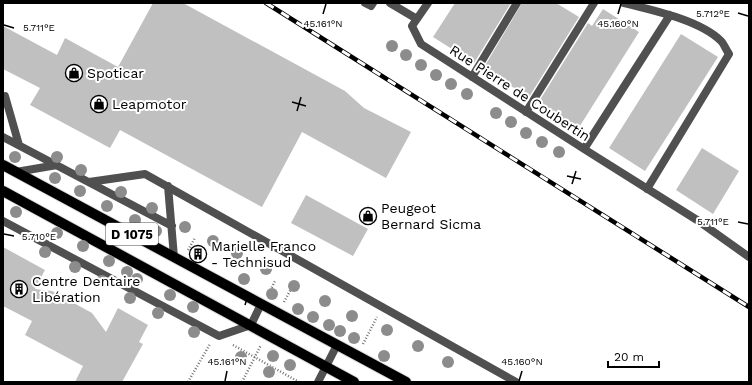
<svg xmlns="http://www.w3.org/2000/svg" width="752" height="385" font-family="'Work Sans',sans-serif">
  <rect width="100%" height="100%" fill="#fff"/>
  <path fill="#c0c0c0" d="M153,3h30l162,88 19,17 47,24 -25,46 -84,-46 -40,75 -142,-77 -10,18 -80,-43 10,-17 -37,-19v-43l54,29 8,-17 53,29z
    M455,3h56l-37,60 -41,-26z
    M522,3h34l23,14 -50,80 -46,-28z
    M603,9l36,23 -61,97 -40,-26 50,-80 4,3z
    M681,34l37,23 -73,114 -36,-23z
    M702,148l37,23 -26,43 -37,-24z
    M306,195l62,34 -15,27 -62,-33z
    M3,247l42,23 -10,19 17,2 40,22 14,19 12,-24 30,17 -9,17 4,2 -21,38h-47l8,-16 -58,-31 7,-14 -29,-15z"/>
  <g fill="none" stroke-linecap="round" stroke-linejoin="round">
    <g stroke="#dbdbdb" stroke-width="12">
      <path id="primary" d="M3,165l403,217
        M3,191l351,191"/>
    </g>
    <path stroke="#727272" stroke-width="2.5" stroke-dasharray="1 2" stroke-linecap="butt" d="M188,250l7,-12
      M269,293l6,-12
      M284,302l7,-13
      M363,344l14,-27
      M233,345l66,37
      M188,382l22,-38
      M242,382l19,-37"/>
    <path stroke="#505050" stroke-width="8" d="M365,3l6,3 2,-3
      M390,3l27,16
      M428,3l-16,23 9,18 163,105 113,71 52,37
      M624,3c28,7 76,17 97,38 3,3 5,9 8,13l-82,135
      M472,77l45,-74
      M5,96l14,49
      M526,112l68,-109
      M3,137l169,89
      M584,149l86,-134
      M16,172l41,-7
      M89,182l56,-8 371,208
      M168,186l6,71
      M3,221l216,115 32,-11 10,-21"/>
    <path stroke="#505050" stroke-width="8" d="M318,382l19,-37"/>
    <use href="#primary" stroke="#000" stroke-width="10"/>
    <g stroke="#000" stroke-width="4.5">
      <path id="rail" d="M266,3l483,304"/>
    </g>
    <use href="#rail" stroke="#fff" stroke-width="3" stroke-dasharray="9" stroke-linecap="butt"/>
  </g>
  <g fill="#8c8c8c">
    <circle cx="392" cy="46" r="6"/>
    <circle cx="406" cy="55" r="6"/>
    <circle cx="421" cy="65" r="6"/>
    <circle cx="436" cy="75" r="6"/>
    <circle cx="451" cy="84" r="6"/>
    <circle cx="467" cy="94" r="6"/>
    <circle cx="496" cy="113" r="6"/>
    <circle cx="511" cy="122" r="6"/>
    <circle cx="526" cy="133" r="6"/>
    <circle cx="542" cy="142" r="6"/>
    <circle cx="559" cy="152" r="6"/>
    <circle cx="15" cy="157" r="6"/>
    <circle cx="57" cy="157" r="6"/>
    <circle cx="81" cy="170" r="6"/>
    <circle cx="55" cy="178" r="6"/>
    <circle cx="80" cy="191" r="6"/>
    <circle cx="121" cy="192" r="6"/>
    <circle cx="107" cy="206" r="6"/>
    <circle cx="152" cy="208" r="6"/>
    <circle cx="16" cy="212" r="6"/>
    <circle cx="135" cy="220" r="6"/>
    <circle cx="185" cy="227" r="6"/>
    <circle cx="156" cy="231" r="6"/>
    <circle cx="57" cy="233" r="6"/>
    <circle cx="213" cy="241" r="6"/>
    <circle cx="83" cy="246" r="6"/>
    <circle cx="45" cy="252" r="6"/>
    <circle cx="237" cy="253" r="6"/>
    <circle cx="109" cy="261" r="6"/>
    <circle cx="75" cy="267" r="6"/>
    <circle cx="266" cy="269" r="6"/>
    <circle cx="127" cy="272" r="6"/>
    <circle cx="137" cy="279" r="6"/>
    <circle cx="244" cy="279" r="6"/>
    <circle cx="102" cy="281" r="6"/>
    <circle cx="294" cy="286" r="6"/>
    <circle cx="272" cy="294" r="6"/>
    <circle cx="170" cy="295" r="6"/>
    <circle cx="130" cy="298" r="6"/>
    <circle cx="325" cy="301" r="6"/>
    <circle cx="193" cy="307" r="6"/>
    <circle cx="298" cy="309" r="6"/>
    <circle cx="158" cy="313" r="6"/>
    <circle cx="352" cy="316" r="6"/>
    <circle cx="313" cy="317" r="6"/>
    <circle cx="329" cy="325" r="6"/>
    <circle cx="387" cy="330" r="6"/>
    <circle cx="340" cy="331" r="6"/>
    <circle cx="194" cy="332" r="6"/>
    <circle cx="354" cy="338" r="6"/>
    <circle cx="418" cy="346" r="6"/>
    <circle cx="273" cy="356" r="6"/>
    <circle cx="384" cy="356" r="6"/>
    <circle cx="241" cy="357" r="6"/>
    <circle cx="448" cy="362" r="6"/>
    <circle cx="290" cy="365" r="6"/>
    <circle cx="269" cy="372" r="6"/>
  </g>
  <path fill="none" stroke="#000" stroke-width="1.5" d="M738,13l10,3M323,14l3,-10M618,14l3,-10M4,25l10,3M292,102l14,4M297,111l4,-14M567,176l14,3M572,184l4,-13M738,222l10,2M4,234l10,2M240,297l13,3M245,305l4,-13M225,381l2,-10M519,381l3,-10"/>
  <defs>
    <g id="shop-ring" transform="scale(0.9)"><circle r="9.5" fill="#fff" stroke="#000" stroke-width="1.5"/><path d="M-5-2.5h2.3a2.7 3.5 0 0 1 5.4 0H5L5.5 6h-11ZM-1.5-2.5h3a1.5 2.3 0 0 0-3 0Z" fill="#000"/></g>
    <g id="building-ring" transform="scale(0.9)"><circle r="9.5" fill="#fff" stroke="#000" stroke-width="1.5"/><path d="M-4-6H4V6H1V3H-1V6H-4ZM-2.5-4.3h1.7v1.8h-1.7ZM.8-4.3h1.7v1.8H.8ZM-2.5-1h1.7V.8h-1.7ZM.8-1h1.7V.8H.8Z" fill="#000"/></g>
  </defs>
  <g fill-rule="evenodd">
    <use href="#shop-ring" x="74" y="73"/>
    <use href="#shop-ring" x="99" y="104"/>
    <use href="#shop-ring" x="368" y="216"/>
    <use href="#building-ring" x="198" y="254"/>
    <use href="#building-ring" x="19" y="289"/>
  </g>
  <g text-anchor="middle" stroke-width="4" stroke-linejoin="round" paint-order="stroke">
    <rect fill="#fff" stroke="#4c4c4c" stroke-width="1" x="106" y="223" width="52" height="22" rx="3"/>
    <g font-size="13" font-weight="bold" fill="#000">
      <text x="132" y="239">D 1075</text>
    </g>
    <g font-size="14" fill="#000" stroke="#fff" text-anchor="start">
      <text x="87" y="78">Spoticar</text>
      <text x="112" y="109">Leapmotor</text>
      <text x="381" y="213">Peugeot<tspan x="381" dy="16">Bernard Sicma</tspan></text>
      <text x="211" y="251">Marielle Franco<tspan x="211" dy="16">- Technisud</tspan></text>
      <text x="32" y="286">Centre Dentaire<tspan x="32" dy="16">Libération</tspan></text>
    </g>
    <g font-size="14" fill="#000" stroke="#fff">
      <text transform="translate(520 93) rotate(33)" y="5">Rue Pierre de Coubertin</text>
    </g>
  </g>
  <g font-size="10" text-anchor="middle" fill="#000" stroke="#fff" stroke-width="4" stroke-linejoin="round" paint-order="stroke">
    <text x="713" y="17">5.712°E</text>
    <text x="323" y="27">45.161°N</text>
    <text x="618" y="27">45.160°N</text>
    <text x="39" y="31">5.711°E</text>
    <text x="713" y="225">5.711°E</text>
    <text x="39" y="240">5.710°E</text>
    <text x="227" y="365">45.161°N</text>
    <text x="522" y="365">45.160°N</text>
  </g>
  <rect width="752" height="385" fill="none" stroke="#000000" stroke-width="8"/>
  <path d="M608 361v6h51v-6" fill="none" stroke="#000000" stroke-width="2"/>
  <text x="614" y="361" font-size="12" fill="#000000" stroke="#ffffff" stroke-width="3" paint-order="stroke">20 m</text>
</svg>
